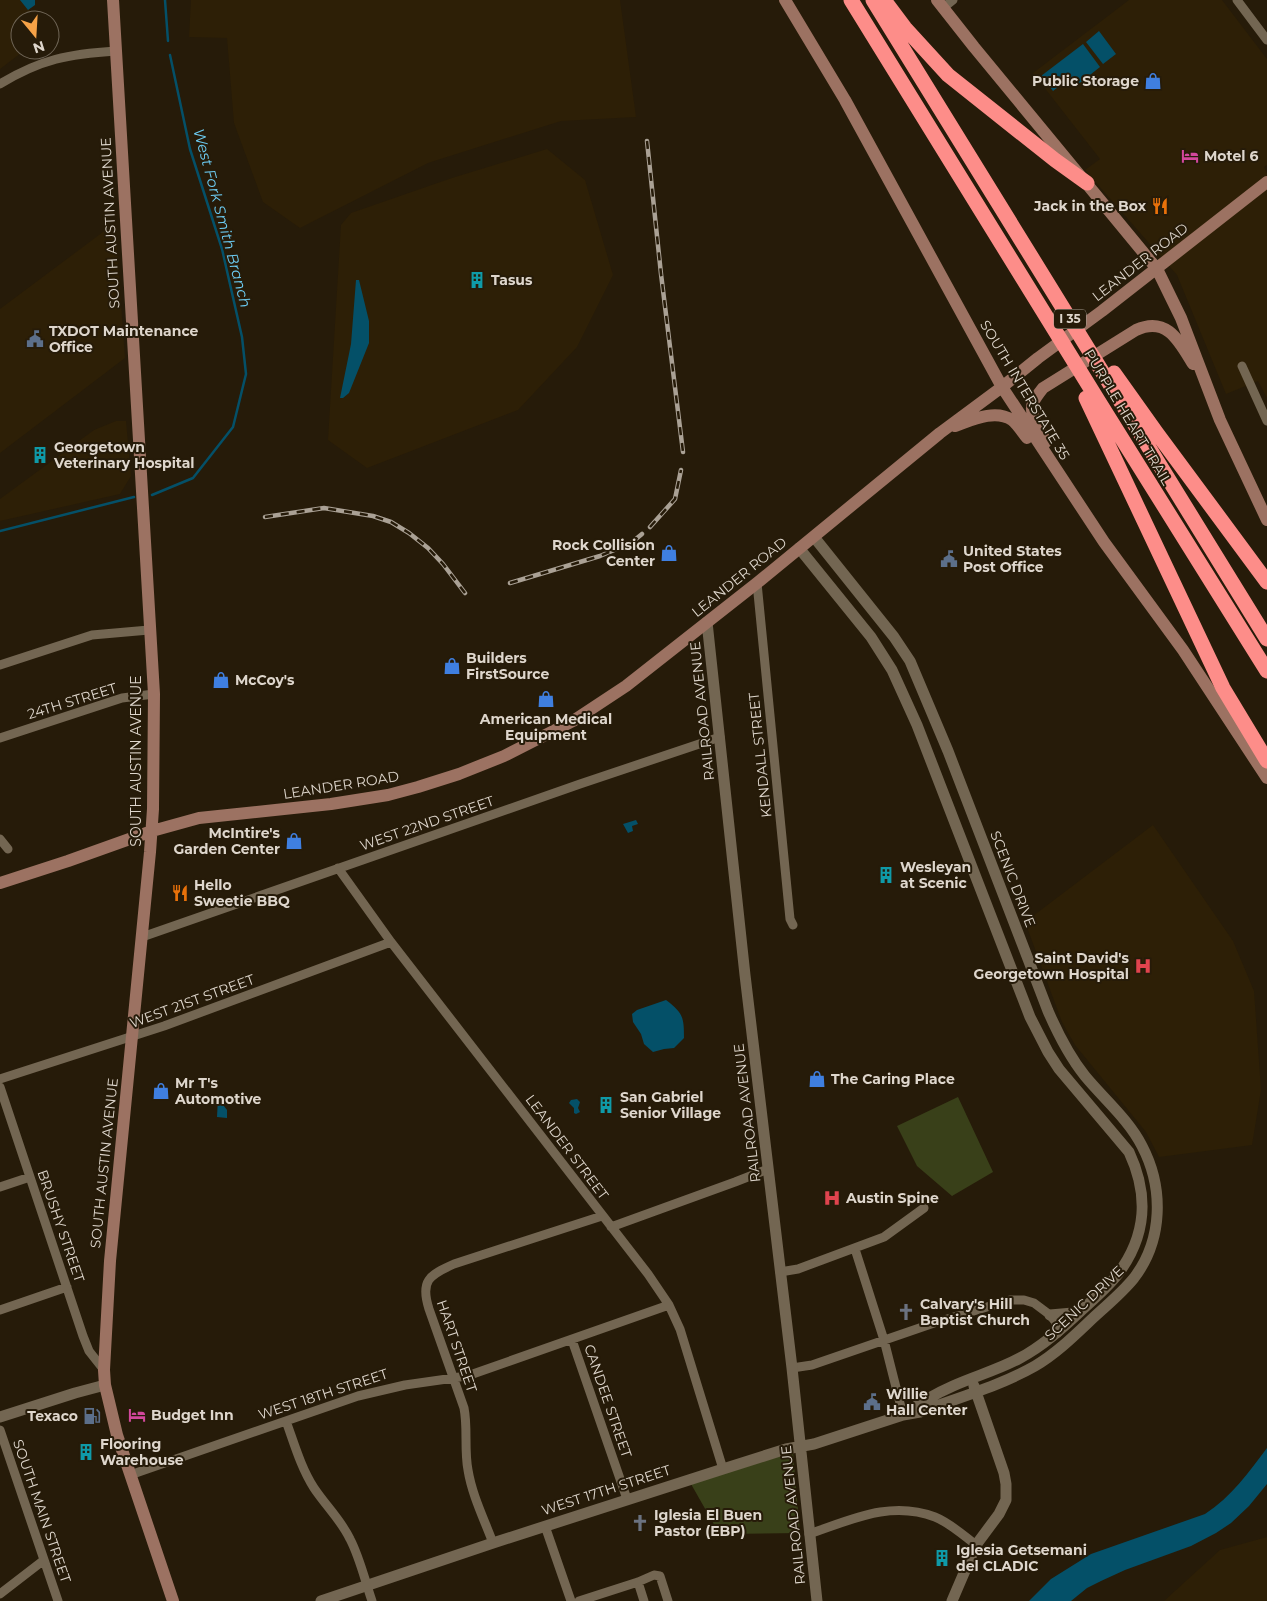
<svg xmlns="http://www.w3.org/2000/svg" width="1267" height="1601" font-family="Montserrat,sans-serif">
  <rect width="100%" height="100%" fill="#261b09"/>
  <path fill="#2d1f06" d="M0,0h22l15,20h-17v30h5l-25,19z
    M191,0h429l16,117 -75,4 -133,42 -128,65 -37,-26 -29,-79 -7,-85 -38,-1z
    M1129,0h93l45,59v106l-3,2 3,6v225l-9,-17 -32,13 -49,-119 -92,-105 15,-11 -67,-86z
    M547,149l38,31 28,95 -36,72 -59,63 -151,58 -39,-28 13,-215 10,-12 101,-35z
    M115,223l10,135 -125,95v-144z
    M116,421h10l5,55 -11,18 -120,27v-22l94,-69z
    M1153,825l80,116 21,50 7,99 -9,55 -93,12 -13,-25 -71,-87 -13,-23 -37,-100z
    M1267,1537v64h-103l56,-51z"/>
  <path fill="#394019" d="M958,1097l35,75 -41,24 -35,-30 -20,-40z
    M793,1452l7,81 -74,1 -6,1 -29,-51z"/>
  <path fill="#045068" d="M20,0h15v5l-7,5z
    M1099,31l17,23 -13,10 -17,-22z
    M1083,44l17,23 -24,19 -6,-8 -17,13 -12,-15z
    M356,280h3l10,41v22l-20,50 -6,5h-3l11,-54z
    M636,820l2,4 -6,2 1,5 -5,2 -5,-9z
    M666,1000c17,13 18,17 18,38l-10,10 -10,1 -11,3 -9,-8 -3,-10 -8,-12 -1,-8 5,-4z
    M218,1098l9,12v8l-10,-1z
    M577,1099l3,3 -2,6 2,4 -4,2 -2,-1v-5l-5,-5 2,-3z
    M1267,1448v36l-18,22 -18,17 -15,10 -25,13 -66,24 -24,11 -14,7 -16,13h-42l22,-22 40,-25 114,-40c26,-17 44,-42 62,-66z"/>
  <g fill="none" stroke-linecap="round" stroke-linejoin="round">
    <path stroke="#045068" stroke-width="2.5" d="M165,0l3,41
      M152,495l41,-17 40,-51 13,-53 -4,-37 -20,-88 -32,-100 -20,-94
      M0,531l134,-34"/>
    <path stroke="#736652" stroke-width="9" d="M1237,0l30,40
      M943,8l10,-8
      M0,84c41,-25 69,-30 116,-33
      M1242,366l25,55
      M757,583l33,336 3,6
      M0,665l92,-30 57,-5
      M0,738l122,-40 32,-4
      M0,839l8,10
      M338,868l53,74 257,332 21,31 11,24 43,140
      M142,937l438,-153 140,-47
      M0,1079l164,-53 227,-84
      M0,1087l83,249 6,15 15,19
      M0,1187l30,-10
      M611,1227l124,-45 33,-13
      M855,1249l29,91 19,75
      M780,1272l18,-3 86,-32 40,-29
      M0,1310l67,-23
      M572,1340l55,159
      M792,1368l20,-3 122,-42 76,-23h14l10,3 16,12 5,6 3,12
      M286,1421c8,22 15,47 28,67 12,18 27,32 36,51 10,19 15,42 22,62
      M0,1430l58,171
      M130,1475l228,-79 47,-11 49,-7 16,-3 199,-70
      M545,1526l26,75
      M809,1534c42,-14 81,-34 126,-17 15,6 28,18 41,28
      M493,1543c-9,-24 -21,-48 -25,-73 -4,-21 0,-42 -4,-62l-35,-99c-9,-28 0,-34 25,-45l148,-48
      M638,1582l6,19
      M0,1594l44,-34
      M579,1601l59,-19 16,-7 6,1 8,25"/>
    <path stroke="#736652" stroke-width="11" d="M799,548l72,89 21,33 25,55 113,292 18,35 11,17 70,83c20,43 18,83 -11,122 -10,13 -23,24 -35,35 -19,18 -40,37 -63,49 -22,12 -45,18 -67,28 -16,7 -32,16 -46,27
      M707,622l38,353 47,393 25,233
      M1050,1315l23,-2 8,-4
      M0,1417l75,-24 30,-8
      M321,1601l172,-58 230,-74 63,-20 28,-5 89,-29 17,-3c37,-14 80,-26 115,-46 22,-13 40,-31 58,-48 14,-13 29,-25 41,-40 29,-38 30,-90 8,-132 -13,-26 -38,-47 -57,-70 -16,-20 -27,-42 -37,-65l-100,-260 -38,-90 -16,-24 -80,-100
      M952,1601l24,-56 23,-31 7,-14v-16l-2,-11 -30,-87"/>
    <path stroke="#9c7262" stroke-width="12" d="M113,0l41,694 -1,115 -3,43 -40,409 -6,109 1,15 12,50 56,166
      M785,0l60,100 157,287 102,155 79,108 84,128
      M937,0l37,47 183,222 24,49 39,102 47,100
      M955,426c17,-6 40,-17 57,-6 6,5 10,12 15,18
      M1046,442c-5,-11 -18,-28 -13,-39 2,-5 6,-10 10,-15l93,-58c31,-14 43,11 57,34
      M0,883l68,-22 84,-30 47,-13 132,-14 57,-9 30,-8 41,-13 45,-18 69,-35 53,-35 131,-103 183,-150 62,-46 36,-29 64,-47 165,-129"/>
    <path stroke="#fd8d89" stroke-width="15" d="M851,0l248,402 168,269
      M873,0l394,639
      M884,0l21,28 43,47 107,85 32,23
      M1114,373l42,59 111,150
      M1086,398l137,290 44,73"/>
    <g stroke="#aaa195" stroke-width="4.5">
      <path id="rail" d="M647,141l14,133 22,178
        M265,517l59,-9 49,8 18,6 18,11 19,15 15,16 22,29
        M650,527l25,-28 6,-29
        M510,583l90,-27 31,-13 11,-9"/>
    </g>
    <use href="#rail" stroke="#261b09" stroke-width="2.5" stroke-dasharray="8" stroke-linecap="butt"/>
  </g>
  <defs>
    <g id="shop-bare" transform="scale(1.35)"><path d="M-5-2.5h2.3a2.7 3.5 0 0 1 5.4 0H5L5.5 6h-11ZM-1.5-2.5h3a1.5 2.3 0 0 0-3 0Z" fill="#3f7fe0" stroke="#261b09" stroke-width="2.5" paint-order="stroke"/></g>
    <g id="hotel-bare" transform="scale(1.35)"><path d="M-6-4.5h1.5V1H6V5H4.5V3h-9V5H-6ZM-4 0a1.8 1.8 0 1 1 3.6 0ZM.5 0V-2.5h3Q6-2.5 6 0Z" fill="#d1479c" stroke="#261b09" stroke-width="2.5" paint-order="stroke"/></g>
    <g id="restaurant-bare" transform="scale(1.35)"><path d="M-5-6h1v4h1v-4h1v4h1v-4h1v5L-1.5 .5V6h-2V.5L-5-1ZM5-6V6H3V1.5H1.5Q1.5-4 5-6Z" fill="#e8710a" stroke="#261b09" stroke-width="2.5" paint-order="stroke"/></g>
    <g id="building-bare" transform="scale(1.35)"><path d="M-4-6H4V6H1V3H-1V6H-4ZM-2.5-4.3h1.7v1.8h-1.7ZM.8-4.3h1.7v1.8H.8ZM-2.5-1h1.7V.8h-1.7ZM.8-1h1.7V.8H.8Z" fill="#0f9aa8" stroke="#261b09" stroke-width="2.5" paint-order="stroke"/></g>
    <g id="civic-bare" transform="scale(1.35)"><path d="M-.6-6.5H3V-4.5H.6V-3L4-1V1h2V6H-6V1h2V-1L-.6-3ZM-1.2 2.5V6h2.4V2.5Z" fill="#5c6f8a" stroke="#261b09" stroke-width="2.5" paint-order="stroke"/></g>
    <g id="hospital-bare" transform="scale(1.35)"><path d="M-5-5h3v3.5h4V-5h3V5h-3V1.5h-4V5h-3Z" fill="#e0444e" stroke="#261b09" stroke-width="2.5" paint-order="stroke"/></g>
    <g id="church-bare" transform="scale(1.35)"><path d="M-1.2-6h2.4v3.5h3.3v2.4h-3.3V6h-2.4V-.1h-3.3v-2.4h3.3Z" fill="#6b7280" stroke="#261b09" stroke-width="2.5" paint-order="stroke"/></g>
    <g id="fuel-bare" transform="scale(1.35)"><path d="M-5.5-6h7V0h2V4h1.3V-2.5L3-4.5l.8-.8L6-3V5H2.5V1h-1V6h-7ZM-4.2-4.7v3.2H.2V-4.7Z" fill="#5c6f8a" stroke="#261b09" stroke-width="2.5" paint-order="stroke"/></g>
  </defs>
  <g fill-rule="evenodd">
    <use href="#shop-bare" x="1153" y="81"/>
    <use href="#hotel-bare" x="1190" y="156"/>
    <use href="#restaurant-bare" x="1160" y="206"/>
    <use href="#building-bare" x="477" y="280"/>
    <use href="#civic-bare" x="35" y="339"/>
    <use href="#building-bare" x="40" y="455"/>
    <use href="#shop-bare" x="669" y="553"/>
    <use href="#civic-bare" x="949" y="559"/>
    <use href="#shop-bare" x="452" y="666"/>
    <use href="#shop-bare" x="221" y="680"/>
    <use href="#shop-bare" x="546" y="699"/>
    <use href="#shop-bare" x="294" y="841"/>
    <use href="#building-bare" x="886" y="875"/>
    <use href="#restaurant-bare" x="180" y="893"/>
    <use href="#hospital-bare" x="1143" y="966"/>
    <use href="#shop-bare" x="817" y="1079"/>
    <use href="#shop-bare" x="161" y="1091"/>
    <use href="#building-bare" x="606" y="1105"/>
    <use href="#hospital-bare" x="832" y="1198"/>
    <use href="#church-bare" x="906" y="1312"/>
    <use href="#civic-bare" x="872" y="1402"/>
    <use href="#hotel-bare" x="137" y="1415"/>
    <use href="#fuel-bare" x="92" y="1416"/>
    <use href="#building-bare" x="86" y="1452"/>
    <use href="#church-bare" x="640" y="1523"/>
    <use href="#building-bare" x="942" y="1558"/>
  </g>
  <g text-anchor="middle" stroke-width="4" stroke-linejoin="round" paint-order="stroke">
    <rect fill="#261b09" stroke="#a79e92" stroke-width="1" x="1054" y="309.5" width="32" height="19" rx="4"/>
    <g font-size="12" font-weight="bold" fill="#ded6cc">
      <text x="1070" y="323">I 35</text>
    </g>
    <g font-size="14" font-weight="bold" fill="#ded6cc" stroke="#261b09" text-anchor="start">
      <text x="1139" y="86" text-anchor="end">Public Storage</text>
      <text x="1204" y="161">Motel 6</text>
      <text x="1146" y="211" text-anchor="end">Jack in the Box</text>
      <text x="491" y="285">Tasus</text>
      <text x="49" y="336">TXDOT Maintenance<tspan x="49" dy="16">Office</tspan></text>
      <text x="54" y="452">Georgetown<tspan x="54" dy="16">Veterinary Hospital</tspan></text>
      <text x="655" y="550" text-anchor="end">Rock Collision<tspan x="655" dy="16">Center</tspan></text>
      <text x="963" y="556">United States<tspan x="963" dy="16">Post Office</tspan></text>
      <text x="466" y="663">Builders<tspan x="466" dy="16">FirstSource</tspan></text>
      <text x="235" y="685">McCoy's</text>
      <text x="546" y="724" text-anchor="middle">American Medical<tspan x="546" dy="16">Equipment</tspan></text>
      <text x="280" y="838" text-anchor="end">McIntire's<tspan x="280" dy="16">Garden Center</tspan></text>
      <text x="900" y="872">Wesleyan<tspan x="900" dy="16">at Scenic</tspan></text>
      <text x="194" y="890">Hello<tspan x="194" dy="16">Sweetie BBQ</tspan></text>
      <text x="1129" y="963" text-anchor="end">Saint David's<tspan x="1129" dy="16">Georgetown Hospital</tspan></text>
      <text x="831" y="1084">The Caring Place</text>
      <text x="175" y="1088">Mr T's<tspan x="175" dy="16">Automotive</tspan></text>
      <text x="620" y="1102">San Gabriel<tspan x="620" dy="16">Senior Village</tspan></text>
      <text x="846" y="1203">Austin Spine</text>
      <text x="920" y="1309">Calvary's Hill<tspan x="920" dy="16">Baptist Church</tspan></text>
      <text x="886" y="1399">Willie<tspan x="886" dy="16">Hall Center</tspan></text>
      <text x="151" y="1420">Budget Inn</text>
      <text x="78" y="1421" text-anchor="end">Texaco</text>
      <text x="100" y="1449">Flooring<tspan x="100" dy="16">Warehouse</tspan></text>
      <text x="654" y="1520">Iglesia El Buen<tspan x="654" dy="16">Pastor (EBP)</tspan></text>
      <text x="956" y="1555">Iglesia Getsemani<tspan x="956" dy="16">del CLADIC</tspan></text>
    </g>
    <g font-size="14" fill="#ded6cc" stroke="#261b09">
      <text transform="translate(110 223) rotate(-93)" y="5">SOUTH AUSTIN AVENUE</text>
      <text transform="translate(1140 262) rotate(-38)" y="5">LEANDER ROAD</text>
      <text transform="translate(1025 390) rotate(59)" y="5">SOUTH INTERSTATE 35</text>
      <text transform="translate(1128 417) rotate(59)" y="5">PURPLE HEART TRAIL</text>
      <text transform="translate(739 577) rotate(-39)" y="5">LEANDER ROAD</text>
      <text transform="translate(72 701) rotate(-17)" y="5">24TH STREET</text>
      <text transform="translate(702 711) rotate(-96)" y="5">RAILROAD AVENUE</text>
      <text transform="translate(760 755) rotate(-96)" y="5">KENDALL STREET</text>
      <text transform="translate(136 761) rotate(-90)" y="5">SOUTH AUSTIN AVENUE</text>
      <text transform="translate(341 785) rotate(-9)" y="5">LEANDER ROAD</text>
      <text transform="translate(427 823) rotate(-19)" y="5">WEST 22ND STREET</text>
      <text transform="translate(1013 879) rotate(69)" y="5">SCENIC DRIVE</text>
      <text transform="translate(192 1001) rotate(-20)" y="5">WEST 21ST STREET</text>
      <text transform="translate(747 1113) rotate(-97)" y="5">RAILROAD AVENUE</text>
      <text transform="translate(567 1147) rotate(53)" y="5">LEANDER STREET</text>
      <text transform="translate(104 1163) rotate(-84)" y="5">SOUTH AUSTIN AVENUE</text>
      <text transform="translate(61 1226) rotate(71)" y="5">BRUSHY STREET</text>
      <text transform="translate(1084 1303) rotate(-43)" y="5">SCENIC DRIVE</text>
      <text transform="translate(457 1346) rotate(71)" y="5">HART STREET</text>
      <text transform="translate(323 1394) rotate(-18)" y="5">WEST 18TH STREET</text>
      <text transform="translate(608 1401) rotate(71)" y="5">CANDEE STREET</text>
      <text transform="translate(606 1490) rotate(-18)" y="5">WEST 17TH STREET</text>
      <text transform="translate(42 1511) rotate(71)" y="5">SOUTH MAIN STREET</text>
      <text transform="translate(793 1515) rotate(-96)" y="5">RAILROAD AVENUE</text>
    </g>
    <g font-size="15" font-style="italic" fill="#6dcdf4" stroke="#261b09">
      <text transform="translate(222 218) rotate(75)" y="5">West Fork Smith Branch</text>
    </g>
  </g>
  <g transform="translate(35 35) rotate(162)"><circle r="24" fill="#261b09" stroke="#706657"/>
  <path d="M0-4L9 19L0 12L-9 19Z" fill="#f6a247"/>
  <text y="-8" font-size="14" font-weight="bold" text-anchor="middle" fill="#ded6cc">N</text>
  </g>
</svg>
